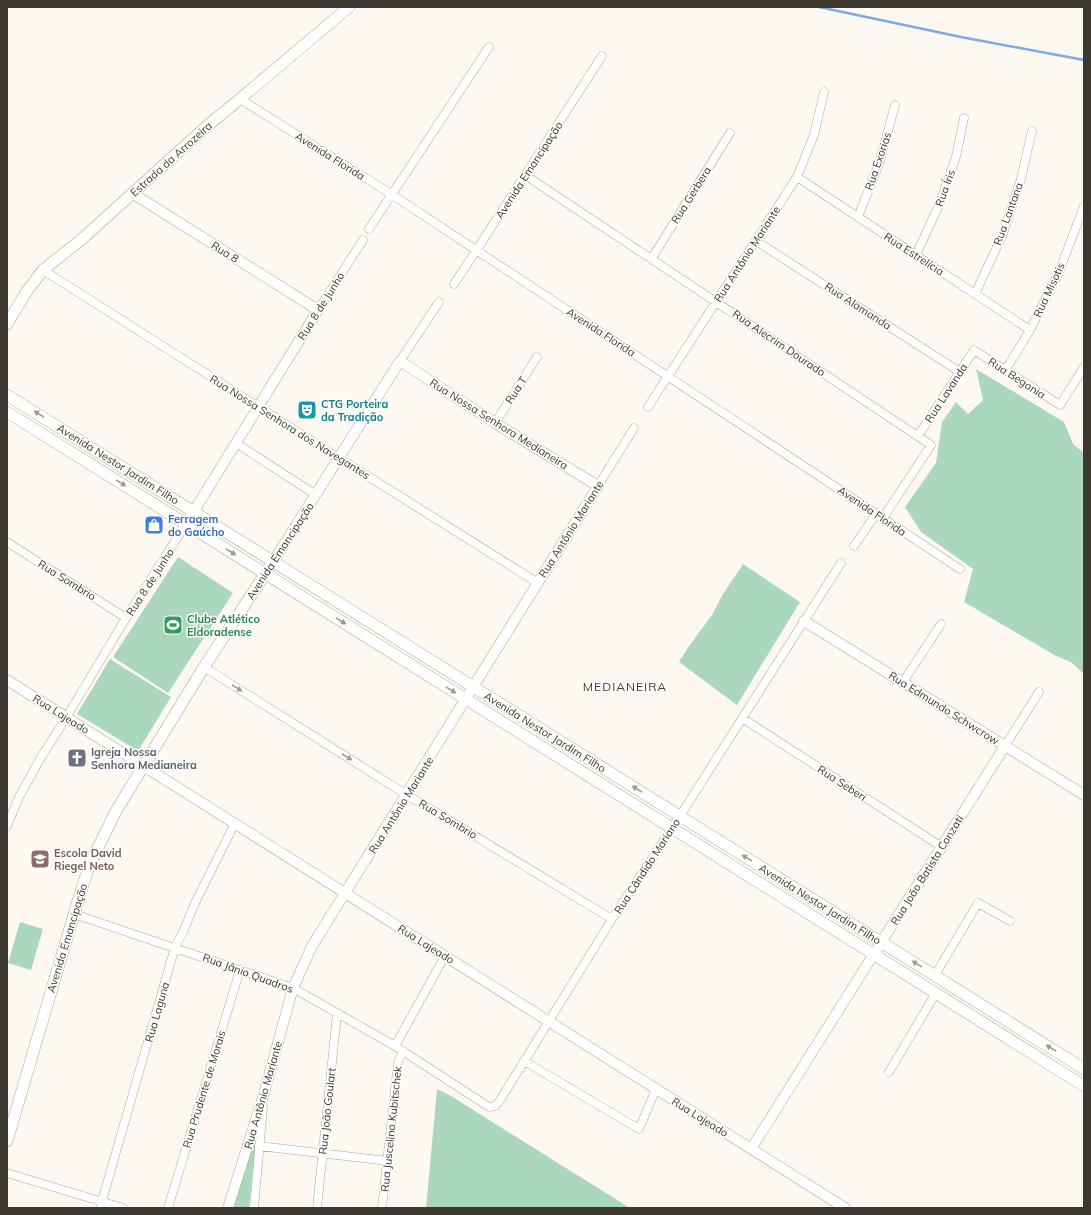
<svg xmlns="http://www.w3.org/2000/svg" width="1091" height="1215" font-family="Mulish,sans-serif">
  <rect width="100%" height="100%" fill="#fef9f0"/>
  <path fill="#abd8bd" d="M976,369l88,53 9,22 11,9v221l-13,-12 -15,-6 -92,-54 9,-33 -52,-37 -16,-25 31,-44 6,-41 14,-20 12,12 15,-14z
    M178,557l55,36 -65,100 -55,-36z
    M743,564l57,38 -63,103 -58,-43 8,-13 25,-34 11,-21z
    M110,659l61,38 -33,54 -61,-37z
    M20,922l23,7 -12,41 -23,-7z
    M437,1089l14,7 179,112h-204z
    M257,1130l-8,78h-17z"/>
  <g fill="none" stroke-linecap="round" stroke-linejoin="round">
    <path stroke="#7eaae4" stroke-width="2.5" d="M819,7l142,30 123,23"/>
    <g stroke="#b0a691" stroke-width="9">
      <path id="minor" d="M240,99l151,95 569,375
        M525,175l406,270 -48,73
        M797,177l233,153
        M858,217l22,-56 15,-56
        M369,229l120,-182
        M756,241l204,131
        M916,255l23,-50 17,-48 8,-39
        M652,258l78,-125
        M43,270l296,188 199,125
        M454,284l22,-33 126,-195
        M975,294l27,-58 19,-57 11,-48
        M318,310l45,-70
        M400,361l39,-59
        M1005,371l25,-41 29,-58 25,-66
        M648,407l149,-230 17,-42 10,-43
        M495,423l42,-66
        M918,436l56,-86 86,55 24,-38
        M236,443l80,52
        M598,486l36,-58
        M7,542l119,76
        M854,546l22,-32
        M204,667l203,128 205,124
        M903,682l38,-58
        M742,718l200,129
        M1005,746l34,-54
        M7,826l12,-29 21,-38 26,-41 60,-100 60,-94
        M74,914l219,74 102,58 94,61 6,-1 4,-4 113,-183 68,-103 161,-253
        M935,975l43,-72 32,18
        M395,1046l50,-90
        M524,1061l115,68 17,-40
        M889,1072l47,-79
        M259,1146l129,15
        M7,1173l116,35
        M100,1208l75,-261 8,-15 12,-29 40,-80
        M168,1208l72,-238
        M254,1208l9,-101
        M317,1208l20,-194
        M382,1208l16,-146 5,-11"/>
    </g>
    <g stroke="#b0a691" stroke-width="11">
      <path id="tertiary" d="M132,193l186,117 -132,214
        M804,621l280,174
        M7,680l838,528
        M751,1149l254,-403
        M228,1208l35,-111 30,-109 19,-42 286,-460 -103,-63 -95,-62 -127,201"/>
    </g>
    <g stroke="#b0a691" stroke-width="12">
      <path id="secondary" d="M7,324l20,-33 16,-21 39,-31 125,-113 33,-27 109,-92
        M7,395l1077,674
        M7,412l1077,674
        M7,1141l67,-227 15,-48 27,-55 88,-144 65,-99"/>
    </g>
    <use href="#minor" stroke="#fff" stroke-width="8"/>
    <use href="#tertiary" stroke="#fff" stroke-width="10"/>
    <use href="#secondary" stroke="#fff" stroke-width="11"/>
  </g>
  <defs><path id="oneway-solid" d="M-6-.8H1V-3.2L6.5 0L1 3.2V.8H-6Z"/></defs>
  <g fill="#9e9b97">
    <use href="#oneway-solid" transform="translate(39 414) rotate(-148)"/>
    <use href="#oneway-solid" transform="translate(121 483) rotate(32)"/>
    <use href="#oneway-solid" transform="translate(231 552) rotate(32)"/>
    <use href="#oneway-solid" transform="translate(341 621) rotate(32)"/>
    <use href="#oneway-solid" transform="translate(237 688) rotate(32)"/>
    <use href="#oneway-solid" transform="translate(451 690) rotate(32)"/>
    <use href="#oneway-solid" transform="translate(347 757) rotate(32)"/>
    <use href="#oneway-solid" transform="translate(637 789) rotate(-148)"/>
    <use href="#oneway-solid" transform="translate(747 858) rotate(-148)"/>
    <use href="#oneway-solid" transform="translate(917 964) rotate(-148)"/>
    <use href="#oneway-solid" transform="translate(1051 1048) rotate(-148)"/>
  </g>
  <defs>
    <g id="theatre-square" transform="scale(1)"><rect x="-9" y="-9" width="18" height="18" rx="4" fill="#0f9aa8" stroke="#fff"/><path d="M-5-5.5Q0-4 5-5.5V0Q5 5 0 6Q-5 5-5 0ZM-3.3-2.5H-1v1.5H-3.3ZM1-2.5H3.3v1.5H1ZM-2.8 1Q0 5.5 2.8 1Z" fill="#fff"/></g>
    <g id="shop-square" transform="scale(1)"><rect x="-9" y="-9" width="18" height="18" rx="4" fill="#3f7fe0" stroke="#fff"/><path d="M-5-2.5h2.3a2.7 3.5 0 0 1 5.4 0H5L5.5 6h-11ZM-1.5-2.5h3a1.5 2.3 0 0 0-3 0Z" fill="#fff"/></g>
    <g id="stadium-square" transform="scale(1)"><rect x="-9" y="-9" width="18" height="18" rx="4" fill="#2e9e5b" stroke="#fff"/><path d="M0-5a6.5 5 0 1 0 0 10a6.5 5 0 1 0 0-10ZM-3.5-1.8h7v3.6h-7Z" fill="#fff"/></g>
    <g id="church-square" transform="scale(1)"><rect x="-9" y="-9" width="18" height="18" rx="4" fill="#6b7280" stroke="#fff"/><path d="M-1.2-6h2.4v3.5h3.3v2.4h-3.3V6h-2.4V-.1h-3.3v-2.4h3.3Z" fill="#fff"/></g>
    <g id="school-square" transform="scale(1)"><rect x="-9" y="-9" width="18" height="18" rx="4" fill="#8d6e63" stroke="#fff"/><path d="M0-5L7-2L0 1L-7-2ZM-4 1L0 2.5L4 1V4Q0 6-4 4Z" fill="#fff"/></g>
  </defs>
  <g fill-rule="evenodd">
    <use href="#theatre-square" x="307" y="410"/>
    <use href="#shop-square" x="154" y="525"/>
    <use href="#stadium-square" x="173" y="625"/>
    <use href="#church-square" x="77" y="758"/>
    <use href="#school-square" x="40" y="859"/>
  </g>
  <g text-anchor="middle" stroke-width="3" stroke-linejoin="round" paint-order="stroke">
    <g font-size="11" fill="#3c372f" stroke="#fff">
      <text transform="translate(330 156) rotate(32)" y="4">Avenida Florida</text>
      <text transform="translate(171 159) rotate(-42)" y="4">Estrada da Arrozeira</text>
      <text transform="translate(878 161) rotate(-71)" y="4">Rua Exorias</text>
      <text transform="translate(529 170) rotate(-57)" y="4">Avenida Emancipação</text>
      <text transform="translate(945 188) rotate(-70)" y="4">Rua Íris</text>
      <text transform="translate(691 195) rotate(-58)" y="4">Rua Gerbera</text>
      <text transform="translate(1008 214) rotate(-70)" y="4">Rua Lantana</text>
      <text transform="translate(225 252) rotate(32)" y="4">Rua 8</text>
      <text transform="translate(747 254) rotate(-57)" y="4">Rua Antônio Mariante</text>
      <text transform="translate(914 254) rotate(33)" y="4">Rua Estrelícia</text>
      <text transform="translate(1049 290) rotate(-65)" y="4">Rua Misotis</text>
      <text transform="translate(321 306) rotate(-58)" y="4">Rua 8 de Junho</text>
      <text transform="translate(858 306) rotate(33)" y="4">Rua Alamanda</text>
      <text transform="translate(601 332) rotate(33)" y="4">Avenida Florida</text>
      <text transform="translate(779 343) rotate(34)" y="4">Rua Alecrim Dourado</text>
      <text transform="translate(1017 378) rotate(33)" y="4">Rua Begonia</text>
      <text transform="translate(516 390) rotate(-57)" y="4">Rua T</text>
      <text transform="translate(946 393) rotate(-57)" y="4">Rua Lavanda</text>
      <text transform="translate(499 424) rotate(32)" y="4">Rua Nossa Senhora Medianeira</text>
      <text transform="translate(290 427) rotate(32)" y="4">Rua Nossa Senhora dos Navegantes</text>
      <text transform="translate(118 464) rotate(32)" y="4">Avenida Nestor Jardim Filho</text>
      <text transform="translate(872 511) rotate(34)" y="4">Avenida Florida</text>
      <text transform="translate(571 529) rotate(-58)" y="4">Rua Antônio Mariante</text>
      <text transform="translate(280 551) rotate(-57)" y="4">Avenida Emancipação</text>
      <text transform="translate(67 580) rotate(32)" y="4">Rua Sombrio</text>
      <text transform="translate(150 582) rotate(-57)" y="4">Rua 8 de Junho</text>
      <text transform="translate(944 708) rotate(32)" y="4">Rua Edmundo Schwcrow</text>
      <text transform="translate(61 714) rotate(32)" y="4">Rua Lajeado</text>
      <text transform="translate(545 732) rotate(32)" y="4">Avenida Nestor Jardim Filho</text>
      <text transform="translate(842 783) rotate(33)" y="4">Rua Seberi</text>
      <text transform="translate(401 805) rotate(-58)" y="4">Rua Antônio Mariante</text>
      <text transform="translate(448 819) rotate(31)" y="4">Rua Sombrio</text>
      <text transform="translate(647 866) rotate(-57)" y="4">Rua Cândido Mariano</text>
      <text transform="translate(927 870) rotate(-58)" y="4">Rua João Batista Conzati</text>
      <text transform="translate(820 904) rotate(32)" y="4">Avenida Nestor Jardim Filho</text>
      <text transform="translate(67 938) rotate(-73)" y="4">Avenida Emancipação</text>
      <text transform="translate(426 944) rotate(32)" y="4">Rua Lajeado</text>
      <text transform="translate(248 973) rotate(20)" y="4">Rua Jânio Quadros</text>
      <text transform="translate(157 1012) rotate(-74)" y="4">Rua Laguna</text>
      <text transform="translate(204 1089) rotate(-73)" y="4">Rua Prudente de Morais</text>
      <text transform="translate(263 1095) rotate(-74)" y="4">Rua Antônio Mariante</text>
      <text transform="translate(327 1111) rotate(-84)" y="4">Rua João Goulart</text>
      <text transform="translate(700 1117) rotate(32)" y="4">Rua Lajeado</text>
      <text transform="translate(391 1129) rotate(-84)" y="4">Rua Juscelino Kubitschek</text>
    </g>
    <g font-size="11" font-weight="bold" fill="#0d838f" stroke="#fff" text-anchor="start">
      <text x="321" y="408">CTG Porteira<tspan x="321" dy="13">da Tradição</tspan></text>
    </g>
    <g font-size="11" font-weight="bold" fill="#366cbe" stroke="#fff" text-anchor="start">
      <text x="168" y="523">Ferragem<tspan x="168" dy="13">do Gaúcho</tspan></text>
    </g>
    <g font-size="11" font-weight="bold" fill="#27864d" stroke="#fff" text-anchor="start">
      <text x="187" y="623">Clube Atlético<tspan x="187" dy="13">Eldoradense</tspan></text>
    </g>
    <g font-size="11" font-weight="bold" fill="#5b616d" stroke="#fff" text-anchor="start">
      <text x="91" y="756">Igreja Nossa<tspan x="91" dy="13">Senhora Medianeira</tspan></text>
    </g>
    <g font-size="11" font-weight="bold" fill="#785e54" stroke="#fff" text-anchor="start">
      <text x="54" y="857">Escola David<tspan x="54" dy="13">Riegel Neto</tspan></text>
    </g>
    <g font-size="12" letter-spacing="1" fill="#3c372f" stroke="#fff">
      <text x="625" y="691">MEDIANEIRA</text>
    </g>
  </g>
  <rect width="1091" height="1215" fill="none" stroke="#3c372f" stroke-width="16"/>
</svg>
